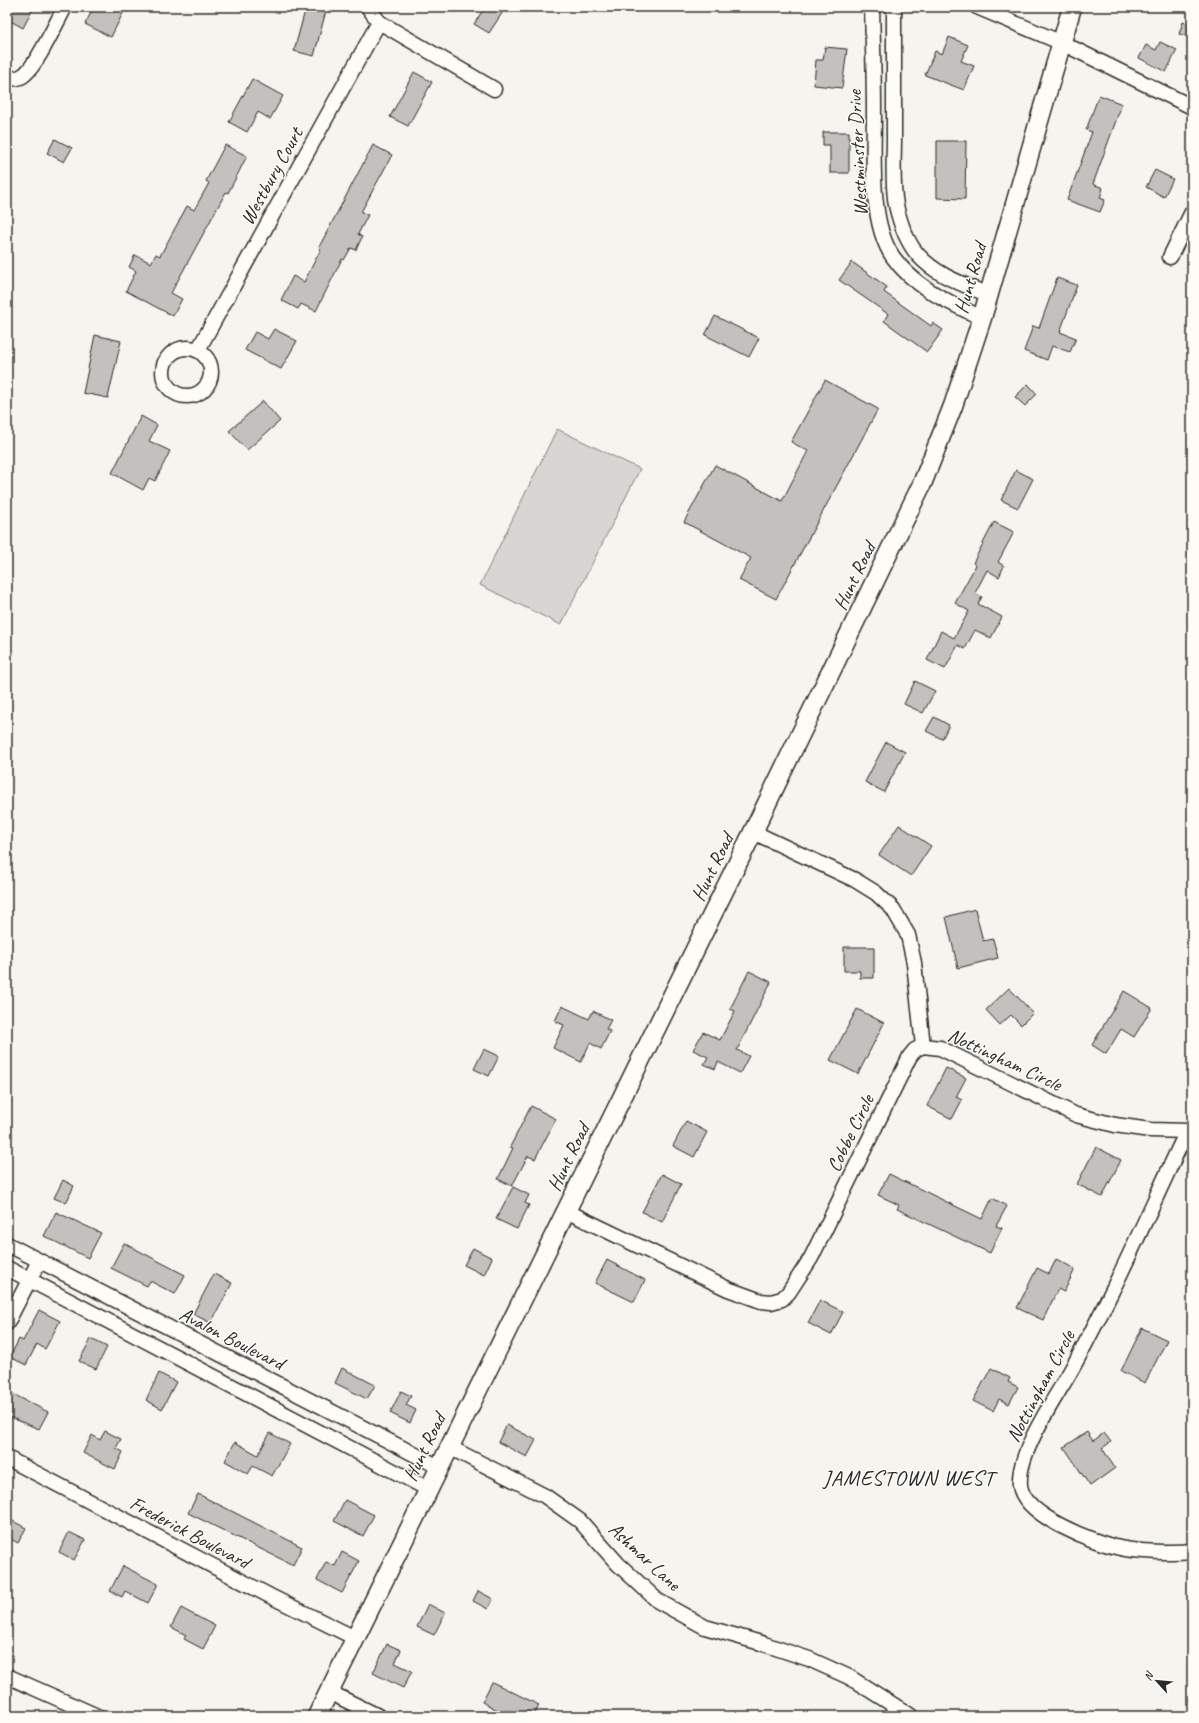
<svg xmlns="http://www.w3.org/2000/svg" width="1199" height="1723" font-family="Caveat,sans-serif">
  <rect width="100%" height="100%" fill="#f5f4ef"/>
  <filter id="ink" filterUnits="userSpaceOnUse"><feTurbulence type="fractalNoise" baseFrequency=".025" numOctaves="2"/><feDisplacementMap in="SourceGraphic" scale="8" xChannelSelector="R" yChannelSelector="G"/><feConvolveMatrix kernelMatrix="1 2 1 2 8 2 1 2 1" color-interpolation-filters="sRGB"/></filter>
  <g filter="url(#ink)">
    <path fill="#d7d6d2" stroke="#81807e" d="M557,429l83,40 -79,156 -81,-40z"/>
    <path fill="#c2c1be" stroke="#2b2b2b" d="M13,7h21l-11,21 -16,-9z
      M94,7h32l-15,30 -26,-13z
      M306,7h21l-13,49 -20,-5z
      M485,7h21l-17,26 -15,-9z
      M1183,22l9,3v13l-13,-4z
      M949,37l19,8 -7,16 13,5 -10,24 -39,-15 10,-24 7,3z
      M1160,42l17,8 -11,22 -27,-14 7,-13 10,5z
      M825,47l22,2 -5,39 -28,-3 2,-25h7z
      M414,72l18,10 -24,44 -18,-9z
      M252,79l31,17 -13,23 -12,-7 -11,20 -18,-10z
      M1099,95l23,9 -29,80 10,4 -3,10 5,2 -5,12 -33,-12 25,-68 -6,-2z
      M823,132h26v41h-19v-28h-7z
      M55,139l17,9 -8,14 -17,-9z
      M937,141h29l-1,58 -28,-1z
      M225,145l22,11 -19,37 -2,-1 -55,101 11,6 -9,17 -47,-25 10,-20 -7,-4 6,-12 16,8 5,-9 4,2 27,-50 7,4 15,-27 -3,-2z
      M373,145l19,10 -31,57 7,3 -10,19 4,3 -6,13 -5,-2 -7,12 -2,-1 -26,52 -15,-7 -3,5 -17,-9 12,-24 11,6 17,-33 -2,-2z
      M1155,170l18,9 -9,18 -18,-10z
      M852,262l35,25 -3,5 47,34 2,-3 10,7 -16,22 -43,-31 4,-7 -49,-34z
      M1057,278l20,7 -17,47 16,6 -6,14 -18,-6 -5,14 -23,-9 9,-25 6,2z
      M715,316l44,22 -10,19 -44,-22z
      M274,329l23,12 -16,28 -36,-19 10,-18 13,7z
      M95,335l26,6 -13,57 -25,-5z
      M825,380l53,29 -102,190 -37,-19 12,-22 -67,-36 31,-57 67,36 26,-50 -17,-9z
      M1028,384l9,10 -12,12 -10,-9z
      M263,401l17,20 -33,29 -18,-19z
      M141,416l16,9 -8,16 21,10 -15,30 -6,-3 -6,12 -31,-17z
      M1016,470l17,9 -15,29 -17,-8z
      M994,522l20,10 -16,30 6,4 -5,11 -12,-7 -12,23 7,4 -4,7 24,13 -11,21 -16,-8 -10,19 -7,-4 -13,24 -18,-9 14,-29 13,7 15,-27 -14,-8 21,-38 -3,-2z
      M915,681l20,10 -12,22 -19,-9z
      M934,717l15,8 -7,14 -16,-8z
      M886,742l19,10 -21,40 -19,-10z
      M899,825l32,21 -20,30 -32,-21z
      M975,909l8,32 10,-2 5,19 -40,10 -12,-51z
      M844,947h30v31h-14v-7h-16z
      M749,971l22,11 -34,68 12,6 -9,17 -22,-11 -3,7 -11,-5 4,-7 -15,-7 10,-18 17,8 15,-29 -5,-2z
      M1009,988l24,25 -12,12 -10,-10 -11,10 -14,-15z
      M1124,991l28,17 -18,29 -13,-8 -15,25 -14,-9z
      M562,1006l27,13 4,-8 18,9 -5,9 4,2 -9,18 -11,-6 -9,19 -28,-14 11,-23 -9,-4z
      M857,1009l27,14 -26,51 -28,-14z
      M484,1049l15,7 -10,20 -15,-7z
      M946,1068l20,10 -10,19 6,3 -10,19 -25,-13z
      M531,1106l25,13 -21,40 -7,-3 -16,30 -14,-7 15,-31 -3,-1z
      M686,1121l21,11 -13,25 -21,-11z
      M1096,1147l25,13 -19,37 -25,-13z
      M662,1174l19,10 -19,38 -20,-10z
      M889,1174l93,45 10,-21 15,8 -11,20 6,2 -12,25 -93,-44 2,-4 -21,-10z
      M63,1180l11,6 -8,17 -12,-5z
      M513,1187l16,8 -4,8 4,2 -12,24 -21,-10z
      M56,1212l45,21 -13,25 -44,-22z
      M124,1243l61,32 -10,19 -25,-13 -3,5 -36,-18z
      M473,1248l19,10 -8,17 -20,-10z
      M1056,1259l19,10 -11,23 -6,-3 -15,31 -26,-12 20,-40 12,6z
      M607,1260l38,20 -11,22 -39,-19z
      M214,1274l18,9 -21,40 -18,-9z
      M820,1300l23,12 -12,23 -23,-12z
      M39,1310l21,11 -15,28 -8,-5 -11,21 -16,-8 9,-18 4,2z
      M1142,1328l25,12 -22,43 -24,-12z
      M91,1339l16,8 -11,22 -17,-8z
      M342,1368l33,17 -8,14 -32,-16z
      M991,1368l19,10 -2,4 10,5 -9,17 -10,-5 -6,12 -20,-10z
      M159,1373l17,9 -14,27 -16,-9z
      M7,1391l41,21 -9,17 -32,-13z
      M401,1391l10,5 -5,9 10,5 -6,13 -20,-10z
      M507,1425l29,15 -9,17 -29,-15z
      M105,1431l16,8 -5,9 7,4 -8,17 -32,-16 9,-18 8,5z
      M1087,1432l6,9 11,-8 7,9 -9,6 13,20 -25,18 -26,-39z
      M270,1433l20,11 -18,32 -19,-10 -5,8 -23,-13 10,-19 23,13z
      M198,1494l104,53 -9,18 -105,-52z
      M345,1500l29,15 -11,21 -29,-15z
      M7,1518l19,10 -8,15 -11,-6z
      M69,1532l16,8 -11,20 -15,-8z
      M342,1552l17,9 -17,32 -25,-13 9,-18 9,4z
      M123,1566l35,18 -10,19 -23,-12 -3,6 -12,-6z
      M478,1591l15,8 -5,10 -15,-8z
      M428,1604l17,9 -11,22 -17,-8z
      M181,1608l34,18 -12,23 -19,-10 2,-4 -15,-8z
      M387,1644l14,6 -6,13 17,8 -9,17 -30,-15z
      M492,1682l47,23 -5,11h-25l-27,-14z"/>
    <g fill="none" stroke-linecap="round" stroke-linejoin="round">
      <g stroke="#2b2b2b" stroke-width="17">
        <path id="minor" d="M368,7l11,15 115,67
          M872,7c1,36 2,71 2,107 0,40 -5,109 19,143 22,31 56,45 89,61
          M894,7c0,44 0,87 0,131 0,22 -2,46 2,67 4,18 10,36 22,50 19,21 45,29 71,40
          M977,7l85,36 130,64
          M7,78c6,1 13,1 18,-4 13,-11 31,-51 40,-67
          M1170,257l22,-45
          M163 372a24 24 0 1 1 48 0a24 24 0 1 1-48 0Z
          M198,350l181,-328
          M923,1046l17,2 136,67 39,10 35,5 37,1
          M1192,1132l-5,-1c-25,52 -48,105 -73,156 -13,26 -26,53 -40,78 -16,30 -57,86 -54,120 3,31 73,57 100,63 18,4 53,5 72,3
          M566,1211l162,78 33,12 10,1 11,-3 7,-7 22,-34 99,-202 5,-6 8,-4 -9,-83 -6,-28 -15,-26 -17,-16 -21,-13 -102,-48
          M7,1244l432,223
          M7,1268l421,221
          M7,1323l32,-62
          M449,1447l96,49 35,25 38,43 40,37 47,26 56,16 48,16 40,18 62,39
          M7,1458l263,138 85,42
          M7,1676l90,40
          M329,1692l49,24"/>
      </g>
      <g stroke="#2b2b2b" stroke-width="21">
        <path id="tertiary" d="M317,1716l436,-884 169,-348 31,-78 29,-88 90,-311"/>
      </g>
      <use href="#minor" stroke="#fdfcf7" stroke-width="14"/>
      <use href="#tertiary" stroke="#fdfcf7" stroke-width="18"/>
    </g>
  </g>
  <g text-anchor="middle" stroke-width="3" stroke-linejoin="round" paint-order="stroke">
    <g font-size="20" fill="#2b2b2b" stroke="#fdfcf7">
      <text transform="translate(857 153) rotate(-93)" y="7">Westminster Drive</text>
      <text transform="translate(271 176) rotate(-61)" y="7">Westbury Court</text>
      <text transform="translate(970 278) rotate(-74)" y="7">Hunt Road</text>
      <text transform="translate(854 576) rotate(-64)" y="7">Hunt Road</text>
      <text transform="translate(712 867) rotate(-64)" y="7">Hunt Road</text>
      <text transform="translate(1005 1059) rotate(25)" y="7">Nottingham Circle</text>
      <text transform="translate(850 1133) rotate(-64)" y="7">Cobbe Circle</text>
      <text transform="translate(568 1157) rotate(-64)" y="7">Hunt Road</text>
      <text transform="translate(232 1338) rotate(27)" y="7">Avalon Boulevard</text>
      <text transform="translate(1040 1386) rotate(-62)" y="7">Nottingham Circle</text>
      <text transform="translate(424 1447) rotate(-64)" y="7">Hunt Road</text>
      <text transform="translate(190 1532) rotate(28)" y="7">Frederick Boulevard</text>
      <text transform="translate(645 1556) rotate(43)" y="7">Ashmar Lane</text>
    </g>
    <g font-size="22" letter-spacing="1" fill="#2b2b2b" stroke="#fdfcf7">
      <text x="909" y="1485">JAMESTOWN WEST</text>
    </g>
  </g>
  <rect width="1199" height="1723" fill="none" stroke="#fdfcf7" stroke-width="24"/>
  <rect x="12" y="12" width="1175" height="1699" fill="none" stroke="#2b2b2b" stroke-width="1.5" filter="url(#ink)"/>
  <g transform="translate(1157 1681) rotate(297)" stroke="#fdfcf7" stroke-width="3" paint-order="stroke">
  <path d="M0-3L7 15L0 10L-7 15Z" fill="#2b2b2b"/>
  <text y="-6" font-size="11" font-weight="bold" text-anchor="middle" fill="#2b2b2b">N</text>
  </g>
</svg>
